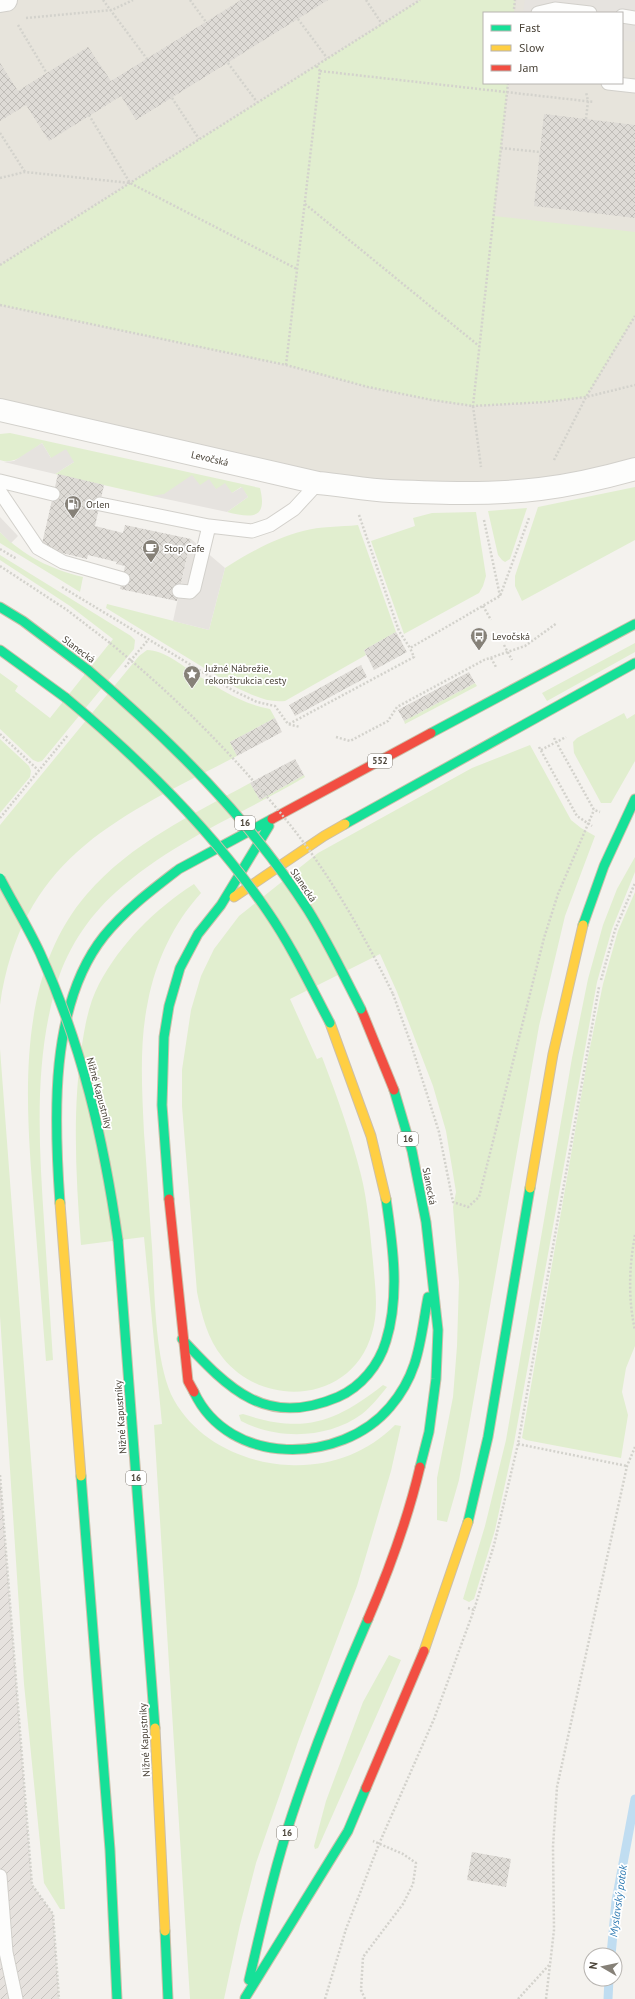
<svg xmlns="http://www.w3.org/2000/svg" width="635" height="1999" font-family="'PT Sans',sans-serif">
  <defs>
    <pattern id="industrial-furrows" width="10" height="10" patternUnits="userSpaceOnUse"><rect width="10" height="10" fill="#e6e2de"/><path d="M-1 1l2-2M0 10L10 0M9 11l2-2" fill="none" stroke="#c7c3bf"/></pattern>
    <pattern id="building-cross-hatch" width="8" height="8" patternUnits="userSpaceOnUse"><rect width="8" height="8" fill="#dedbd6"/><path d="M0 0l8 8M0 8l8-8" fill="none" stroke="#c0bdb8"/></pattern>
  </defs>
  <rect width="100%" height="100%" fill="#f4f2ee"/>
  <path fill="#e7e4dc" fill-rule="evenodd" d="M0,0h635v469l-42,12 -205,10 -388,-81zM484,13h138v70h-138z"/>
  <path fill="url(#industrial-furrows)" d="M0,1475l32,410 21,29 6,85h-59z"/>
  <path fill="#e1eecf" d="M420,0h95l-1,13h-30v70h24l-14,133 141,16v84l-49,81 -40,5 -73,4 -41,-6 -64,-13 -82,-22 -286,-60v-40z
    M10,433l250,55c8,32 -9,30 -33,24l21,-15 -7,-10 -9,6 -32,-8 -42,11h-6l-97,-22 19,-12 -23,-4 -9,-15c-12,8 -28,23 -42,17v-26z
    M635,487v53l-113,61 -7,-15v-10l23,-69z
    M527,508l-17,51 -5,3 -3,-2 -4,-5 -10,-44z
    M476,512l10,64 -3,10 -4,7 -75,41 -33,-93 44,-15 -2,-8 19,-5z
    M358,525l38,107 -32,18 2,5 -81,46c-18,2 -32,-6 -48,-13l-131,-80 1,-4 102,26 16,-62c24,-15 50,-30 78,-37 17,-5 37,-4 55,-6z
    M0,532c24,24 50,37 83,45l-3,15 -80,-49z
    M0,555l131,81 4,4 -1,9 -92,112 -4,1 -5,-2 -33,-31v-56l18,13 -3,5 35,27 63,-79 -43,-33 -70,-46z
    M635,643v9l-88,49 -5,-8z
    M147,650c17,0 34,15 47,23 24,15 48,31 76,36l5,9 -45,24 7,14c-120,62 -215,100 -237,249v-180l139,-169z
    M475,683l2,3 -72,38 -1,-3z
    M624,713l3,6 8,-5v47l-24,42h-10l-27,-50 -1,-11 4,-4z
    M0,739l29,27 2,5 -1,6 -30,36z
    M530,745l41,75 10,8 14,8 -30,80 -26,110 -69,394 -11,60 -12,42 -10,-2v-42l16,-81 4,-51 2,-64 -6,-75 3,-15 -10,-61 -13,-45 -36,-94 -17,-38 -90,45 27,60 5,-2c15,39 29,78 39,118 7,28 9,58 12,87 2,24 6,48 -1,71 -19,69 -107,77 -149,25 -16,-20 -21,-42 -26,-66l-15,-186v-36l9,-60 10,-34 13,-27 25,-33 79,-63 154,-85z
    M304,775l1,2c-63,37 -134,65 -189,115 -29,26 -51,60 -61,98 -21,75 -16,155 -11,231 3,47 6,93 9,139l-7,1c-4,-51 -8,-102 -12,-153 -8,-103 -20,-230 53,-314 44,-51 105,-79 163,-111l10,17z
    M635,857v15l-23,57 -15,53 -83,461 -19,87 -21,69 -5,3 -6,-3 22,-73 21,-86 66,-382 16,-79 15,-54 14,-36z
    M194,884l7,9c-28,31 -45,68 -53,108 -9,43 -6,88 -4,132 3,38 5,76 8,114 3,43 2,116 22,153 23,41 70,63 115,65 40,2 77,-11 106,-40l6,1 -10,45 -34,115 -58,153 -43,124 -16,62 -16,74h-34l-36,-574 8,-1 -18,-187 -63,8c-5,-67 -9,-133 1,-200 3,-20 7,-42 17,-61 22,-41 56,-75 95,-100z
    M635,892v454l-9,22 -4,24 6,23 -7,43 -95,-18 -4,-2 65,-376 16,-78 15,-53z
    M0,1049l65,860h-5l-16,-26 -20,-199 -24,-368z
    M383,1385l4,2c-8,10 -15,19 -25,27 -34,25 -84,26 -121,7l-2,-6 4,-1c60,20 92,9 140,-29z
    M389,1655l12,5 -83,188 -3,1 -1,-3 12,-45 37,-99z"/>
  <path fill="#e6e3df" d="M525,0h110v42l-13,-2v-27h-99z
    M42,443l9,15 15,-9 8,13 -19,12 -51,-12 10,-1z
    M192,475l8,10 9,-6 7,10 9,-6 7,10 10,-6 6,10 -21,15 -75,-16 12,-2z
    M0,517l18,19 -7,7 -11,-11z
    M191,539l34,29 -16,62 -36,-9z"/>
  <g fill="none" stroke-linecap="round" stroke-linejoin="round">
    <path stroke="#c0ddf1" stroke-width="9" d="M611,1955l5,-54 19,-102
      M608,1999l1,-20"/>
  </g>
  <path fill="url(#building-cross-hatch)" d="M241,0h87l-192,120 -15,-24 -72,45 -23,-36 -26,16v-58l18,28 70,-44 23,34z
    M544,114l91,11v93l-101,-12z
    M58,474l46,11 -9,41 28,7 2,-8 66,14 -14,62 -57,-12 5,-23 -9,-2 1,-2 -29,-7 -1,4 -46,-11z
    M396,632l11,20 -33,18 -10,-20z
    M361,665l6,12 -72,39 -6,-11z
    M469,672l6,11 -71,38 -6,-11z
    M275,718l7,14 -45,24 -7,-14z
    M295,759l9,16 -44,25 -10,-17z
    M472,1852l39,7 -5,28 -39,-7z"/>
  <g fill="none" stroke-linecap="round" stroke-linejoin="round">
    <g stroke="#d2d0cb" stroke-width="15">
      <path id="lane" d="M538,13l17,-4 35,4
        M622,16l13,2
        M608,83l27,3
        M0,481l53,13
        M0,492l38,56 25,14 60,17
        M100,504l109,22 43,5 18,-6 24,-16 24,-26
        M179,591l11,1 4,-4 15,-62
        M0,1876l6,76 10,47"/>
    </g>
    <g stroke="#d2d0cb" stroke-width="24">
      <path id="street" d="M0,1l6,-1
        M0,410l318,73c24,2 48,7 72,8 49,2 101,4 150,-2 32,-4 63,-11 95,-20"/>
    </g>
    <g stroke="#ccbfa9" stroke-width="11">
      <path id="fast" d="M0,607l23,14 65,49
        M0,650l66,48
        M431,733l204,-109
        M345,824l290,-161
        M583,925l21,-59 31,-67
        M394,1090l18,61 14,71 12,108 -2,49 -7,53 -9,35
        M169,1199l-7,-94 2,-68 5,-31 11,-38 18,-34 23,-29 48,-79
        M60,1203c-6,-84 -11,-198 44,-267 21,-26 49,-47 75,-67l93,-50
        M118,1240l37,488
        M182,1339c47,50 83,89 156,58 23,-10 41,-32 48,-56 14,-45 7,-95 0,-142
        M194,1392c35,75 147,73 196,15 30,-35 30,-68 38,-110
        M81,1476l29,374 7,149
        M468,1522l20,-85 42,-249
        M165,1931l3,68
        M249,1980c13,-55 25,-111 43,-165 22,-66 48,-132 76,-196
        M245,1998l103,-167 18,-43"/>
    </g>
    <g stroke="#ccbfa9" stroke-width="11">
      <path id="slow" d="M234,897l90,-61 21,-12
        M330,1023l41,113 15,63
        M530,1188l23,-134 30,-129
        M60,1203l21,273
        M424,1651l44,-129
        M155,1728l10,203"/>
    </g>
    <g stroke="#ccbfa9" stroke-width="11">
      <path id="jam" d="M272,819l159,-86
        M361,1009l33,81
        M169,1199l19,182 6,11
        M368,1619c22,-51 39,-97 52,-152
        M366,1788l58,-137"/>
    </g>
    <path stroke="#d3d2cc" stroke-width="2.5" stroke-dasharray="2 2" stroke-linecap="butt" d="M103,0l44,59
      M190,0l16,22
      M366,0l16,24
      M514,9l1,-9
      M26,18l86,-8 21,-10
      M298,19l29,39
      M18,25l28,47
      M228,63l29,39
      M320,71l274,31
      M508,83l-35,323 73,-4 40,-5 49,-12
      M172,98l27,41
      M89,115l41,68
      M586,119l2,-18 -2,-9
      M0,133l25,39
      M501,148l39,4
      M0,178l25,-6 105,11 167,86
      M305,204l174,142
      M0,265l420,-265
      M0,305l286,60 82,22 64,13 41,6 8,61
      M286,365l34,-294 -4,-6
      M554,460l32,-63 49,-81
      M359,515l40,116 11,17 90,-52 29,-78
      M484,520l16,76
      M0,549l17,10
      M0,566l67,44 43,33
      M62,587l172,104 23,11 18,4 13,18 12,3
      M483,606l8,14
      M504,645l8,15
      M491,658l5,9
      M125,667l23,-27
      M289,724l125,-67 -4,-9
      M0,734l38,36
      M336,737l14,4 38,-20 9,-14 87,-47 41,-14 32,-23
      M554,738l40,72 6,2
      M539,747l38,69 15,10
      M541,750l25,-13
      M0,818l68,-83
      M601,980l14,-50 20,-47
      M393,994l18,50 28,88 14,70 15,5 11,-10 65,-259 14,-44 36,-84
      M635,1235c-6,32 -7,64 0,95
      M518,1444l109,22
      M0,1475l32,410 21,29 6,85
      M468,1608l6,2 20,-65 24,-101 81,-457
      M325,1999l21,-70 33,-85 55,-125 40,-109
      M365,1999l-4,-9 2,-33 40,-53 10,-20 3,-21 -13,-9 -30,-13
      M518,1999l32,-35
      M546,1999l8,-69 -1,-84 4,-59 70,-321 8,-19"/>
    <use href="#lane" stroke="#fdfdfc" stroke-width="13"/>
    <use href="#street" stroke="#fdfdfc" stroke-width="22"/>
    <use href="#fast" stroke="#16e098" stroke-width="9"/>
    <use href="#slow" stroke="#ffcf43" stroke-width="9"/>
    <use href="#jam" stroke="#f24e42" stroke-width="9"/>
    <g stroke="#ccbfa9" stroke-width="11" stroke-linecap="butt">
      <path id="fast-bridge" d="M88,670c83,71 161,148 220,240 20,32 36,66 53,99
        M66,698c76,63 146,132 202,214 24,35 42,73 62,111
        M0,878c13,25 28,49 40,75 42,92 64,188 78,287"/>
    </g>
    <path stroke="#d3d2cc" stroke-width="2.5" stroke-dasharray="2 2" stroke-linecap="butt" d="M110,643c65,53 124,112 177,178 42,52 76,112 106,173"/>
    <use href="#fast-bridge" stroke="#16e098" stroke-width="9"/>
  </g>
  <defs>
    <g id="fuel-pin" transform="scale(0.9)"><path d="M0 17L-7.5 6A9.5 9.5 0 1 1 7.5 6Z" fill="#868178" stroke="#fff"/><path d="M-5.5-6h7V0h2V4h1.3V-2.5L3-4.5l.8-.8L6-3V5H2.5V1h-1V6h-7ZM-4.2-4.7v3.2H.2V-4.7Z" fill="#fff"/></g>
    <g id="cafe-pin" transform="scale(0.9)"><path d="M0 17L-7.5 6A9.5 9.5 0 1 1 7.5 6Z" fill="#868178" stroke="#fff"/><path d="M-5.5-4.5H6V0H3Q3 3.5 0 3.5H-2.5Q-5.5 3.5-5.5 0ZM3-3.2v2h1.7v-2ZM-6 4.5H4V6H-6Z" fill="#fff"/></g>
    <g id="bus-pin" transform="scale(0.9)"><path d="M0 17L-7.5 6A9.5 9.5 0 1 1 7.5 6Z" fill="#868178" stroke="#fff"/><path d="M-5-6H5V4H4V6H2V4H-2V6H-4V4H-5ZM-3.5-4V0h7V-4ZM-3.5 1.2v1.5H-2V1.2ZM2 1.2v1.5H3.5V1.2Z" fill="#fff"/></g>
    <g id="sight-pin" transform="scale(0.9)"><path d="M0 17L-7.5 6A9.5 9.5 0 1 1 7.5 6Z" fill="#868178" stroke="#fff"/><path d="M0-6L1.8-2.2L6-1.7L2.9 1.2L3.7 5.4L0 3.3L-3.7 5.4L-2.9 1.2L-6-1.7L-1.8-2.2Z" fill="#fff"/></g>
  </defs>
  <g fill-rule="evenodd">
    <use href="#fuel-pin" x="73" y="504"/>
    <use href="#cafe-pin" x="151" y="548"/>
    <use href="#bus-pin" x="479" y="636"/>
    <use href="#sight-pin" x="192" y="674"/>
  </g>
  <g text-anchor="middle" stroke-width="3.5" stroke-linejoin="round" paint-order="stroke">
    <g fill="#fff" stroke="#817c74" stroke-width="1">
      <rect x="368" y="754" width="24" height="14" rx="3"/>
      <rect x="235" y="816" width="20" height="14" rx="3"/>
      <rect x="398" y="1132" width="20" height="14" rx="3"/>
      <rect x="126" y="1471" width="20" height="14" rx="3"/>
      <rect x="277" y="1826" width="20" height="14" rx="3"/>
    </g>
    <g font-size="9" font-weight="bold" fill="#4b4439">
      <text x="380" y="764">552</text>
      <text x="245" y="826">16</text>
      <text x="408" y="1142">16</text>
      <text x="136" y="1481">16</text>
      <text x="287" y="1836">16</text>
    </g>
    <g font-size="10" fill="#4b4439" stroke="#fff">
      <text transform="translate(210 458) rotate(13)" y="4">Levočská</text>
      <text transform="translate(79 649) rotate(37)" y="4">Slanecká</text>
      <text transform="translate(304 885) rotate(56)" y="4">Slanecká</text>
      <text transform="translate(100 1093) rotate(75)" y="4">Nižné Kapustníky</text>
      <text transform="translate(430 1186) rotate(79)" y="4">Slanecká</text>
      <text transform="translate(120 1417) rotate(-94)" y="4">Nižné Kapustníky</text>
      <text transform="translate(144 1740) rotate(-93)" y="4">Nižné Kapustníky</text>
    </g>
    <g font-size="10" fill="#4b4439" stroke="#fff" text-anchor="start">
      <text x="86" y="508">Orlen</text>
      <text x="164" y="552">Stop Cafe</text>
      <text x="492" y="640">Levočská</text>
      <text x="205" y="672">Južné Nábrežie,<tspan x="205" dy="12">rekonštrukcia cesty</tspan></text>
    </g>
    <g font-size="11" font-style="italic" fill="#2e7ab2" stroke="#fff">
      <text transform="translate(618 1901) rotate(-82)" y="4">Myslavský potok</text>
    </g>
  </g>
  <rect x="483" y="12" width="140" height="72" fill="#ffffff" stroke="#b7b4b0"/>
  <rect x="491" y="25" width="20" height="6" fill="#16e098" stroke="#b7b4b0"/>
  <text x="519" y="32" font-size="12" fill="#4b4439">Fast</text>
  <rect x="491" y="45" width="20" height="6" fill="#ffcf43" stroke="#b7b4b0"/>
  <text x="519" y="52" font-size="12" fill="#4b4439">Slow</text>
  <rect x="491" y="65" width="20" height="6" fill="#f24e42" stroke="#b7b4b0"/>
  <text x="519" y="72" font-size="12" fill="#4b4439">Jam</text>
  <g transform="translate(603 1967) rotate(279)"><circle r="19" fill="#ffffff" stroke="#b7b4b0"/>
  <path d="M0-3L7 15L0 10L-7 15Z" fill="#868178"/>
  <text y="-6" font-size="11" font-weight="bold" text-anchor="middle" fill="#4b4439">N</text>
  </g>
</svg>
